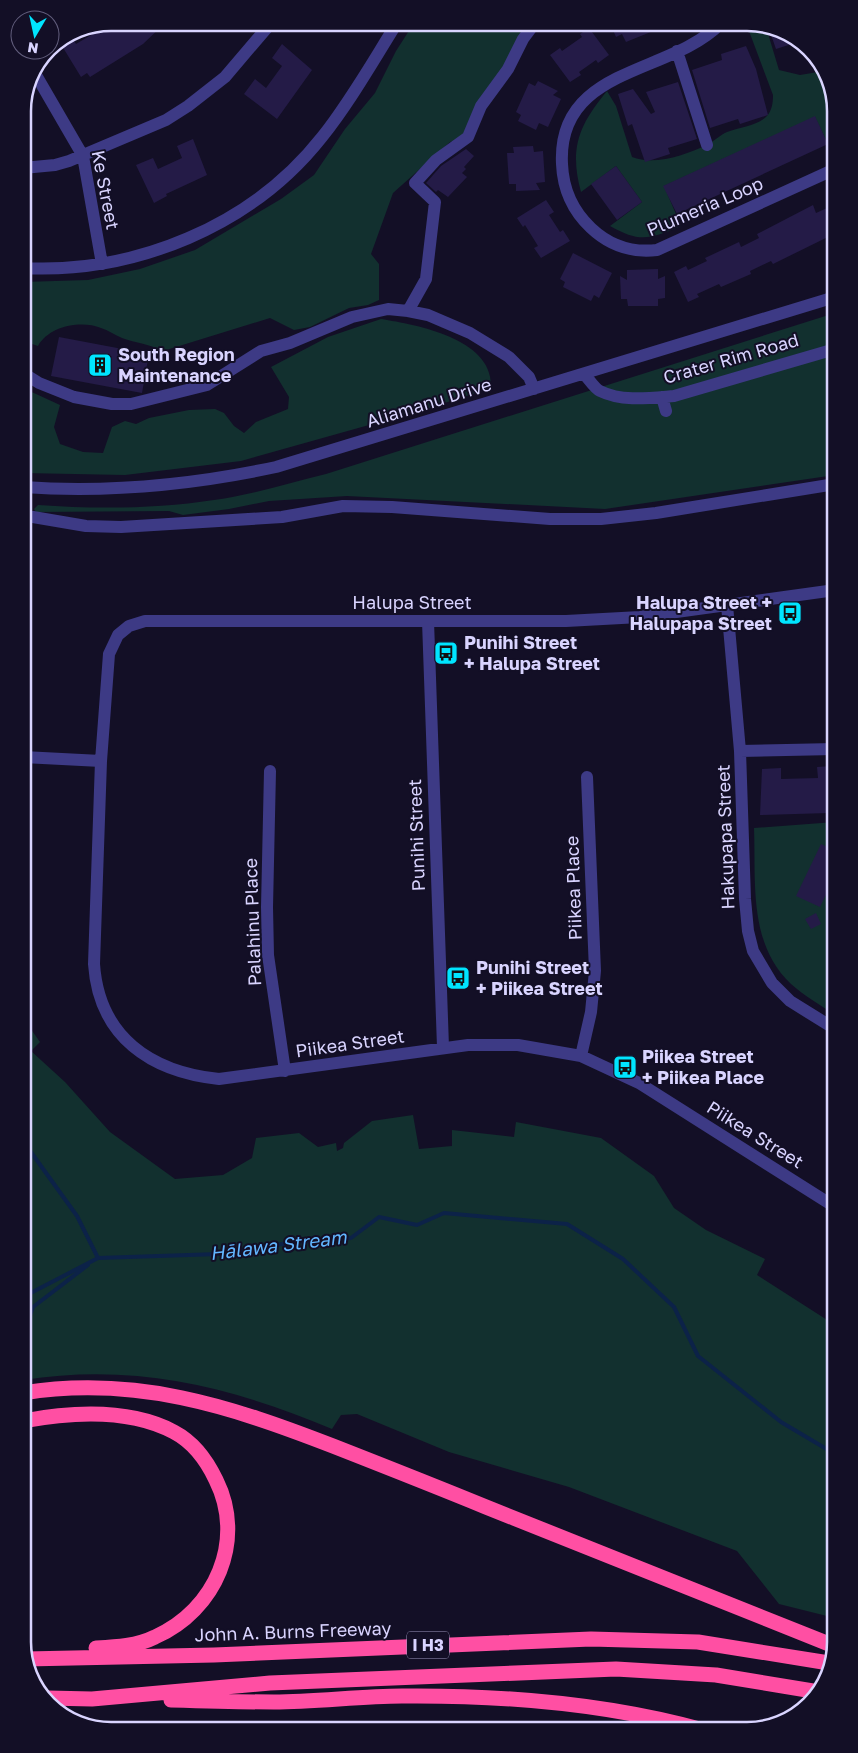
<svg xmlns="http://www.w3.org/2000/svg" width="858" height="1753" font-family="'Golos Text',sans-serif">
  <rect width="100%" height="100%" fill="#130f26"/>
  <path fill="#12302f" d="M414,23h121l-73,115 -12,4 -57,51 -22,61 8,10v36l-11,5 -19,3 -39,19 -16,3 -24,-12 -107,33c-13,-7 -27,-8 -41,-13 -7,-3 -14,-8 -21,-10 -20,-8 -52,-2 -63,18l-15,-5v-59l65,-2 52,-11 55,-19 86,-51 33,-24 31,-46 30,-36 21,-42z
    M746,23l20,4 13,43 21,5 24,-4c15,20 11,60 11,83l-7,-10 -13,-27 -151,69 17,40c-31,13 -41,17 -71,0l32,-24 -26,-36 -35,26c-12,-44 -2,-67 26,-101l9,15 16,51c23,9 53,-2 75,-12 7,-4 13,-10 20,-13 13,-5 29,-6 39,-15 6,-6 7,-14 7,-22z
    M835,313v162l-230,34 -258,-13 -78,5 -40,8 -46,6 -14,-4 -133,1 -2,-3 4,-4c57,4 119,4 176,-5 38,-5 75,-17 112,-26z
    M381,319c37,6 113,20 110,69l-65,21 -185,52 -116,14 -102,-2v-85l37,17 -6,22 6,17 23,8 20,1 9,-26 13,-6 11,3 13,-6 40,-8 26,-1 9,4 10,13 10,7 12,-11 32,-13 1,-12 -18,-30 57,-30z
    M835,822v193c-14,-10 -31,-19 -44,-31 -43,-40 -35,-103 -37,-156z
    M23,1018l17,24 -9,9 34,31 45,50 65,47 48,-4 29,-17 4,-20 43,-5 19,14 18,-4 1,8 6,-3 1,-5 28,-22 41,-6 6,34 33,-3v-16l62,7 2,-15 85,16 53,38 20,32 32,22 59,29 -8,16 78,50v293l-56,-14 -42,-53 -168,-64 -120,-35 -92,-38 -16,1 -9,14c-103,-43 -197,-66 -309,-49z"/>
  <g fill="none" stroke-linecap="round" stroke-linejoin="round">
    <path stroke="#0c2248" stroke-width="4" d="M23,1141l54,75 21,42
      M23,1297l75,-39 121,-4 76,-12 56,-4 28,-21 38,8 27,-12 123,11 56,35 51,48 24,49 83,66 54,32
      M23,1334l10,-27 55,-42"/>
  </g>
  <path fill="#241b47" d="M111,22l54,1 -22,21 -53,33 -3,-4 -6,4 -19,-31 11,-7 3,5 27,-16 -2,-3z
    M610,23h63l-47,19 -4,-8 -6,3z
    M589,28l20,27 -11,8 -2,-3 -17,12 2,3 -11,7 -20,-27 10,-7 2,3 20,-14 -2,-3z
    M769,29l32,12 -25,8z
    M282,44l30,26 -35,49 -33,-25 11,-15 11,9 16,-22 -10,-8z
    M746,46l10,23 12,46 -28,9 -2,-5 -28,9 -18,-58 30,-10 -1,-6z
    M538,81l20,10 -5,4 8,4 -13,28 -9,-4 -3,7 -18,-9 3,-6 -5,-3 13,-29 6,3z
    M678,82l19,57 -29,9 2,6 -25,8 -13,-38 -4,2 -10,-32 15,-5 18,25 4,-2 -9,-20z
    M815,116l13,28 -151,70 -14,-28z
    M193,139l14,36 -41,19 1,2 -13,7 -18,-38 17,-7 5,11 24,-11 -5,-12z
    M533,146l1,6 9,-1 2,31 -9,1 4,7 -24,1v-7h-7l-2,-31h7l-1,-6z
    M466,149l8,7 -10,11 2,2 -4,4 5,4 -19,20 -10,-7 -2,2 -10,-9 15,-17z
    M616,166l26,36 -25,18 -26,-36z
    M546,200l8,12 -5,3 11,17 3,-2 7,11 -29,17 -7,-10 4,-2 -13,-21 -2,2 -6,-9z
    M836,204v29l-63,31 -2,-3 -21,10 1,3 -30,13 -2,-3 -22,10 2,3 -11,5 -14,-30 12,-6 2,4 19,-9 -2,-3 34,-16 2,5 18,-9 -2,-4 56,-29 3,8z
    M573,253l39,20 -13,25 -5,-3 -3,6 -28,-14 2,-5 -5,-3z
    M658,269v10l7,-3v22l-7,1v7h-30l-1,-7h-6l-1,-23 7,4v-10z
    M59,337l90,17 -7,39 -91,-17z
    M832,766l1,36h-4v11l-69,2 2,-46 19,-1v11l37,-1 -1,-11z
    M821,844l9,4v10l6,-12v28l-16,33 -24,-11z
    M816,913l5,11 -10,5 -6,-10z"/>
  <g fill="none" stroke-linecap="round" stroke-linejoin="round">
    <path stroke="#3d3a85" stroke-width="12" d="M721,23c-50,52 -164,43 -159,141 1,25 11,47 29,64 19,18 40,25 66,22l178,-81
      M677,51l30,94
      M36,75l47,81 19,108
      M23,168l32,-3 14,-4 97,-41 22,-14 37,-29 46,-54
      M23,268c112,6 229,-42 299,-131 28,-35 51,-76 75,-114
      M408,311l18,-32 9,-77 -20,-19 21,-23 32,-23 13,-31 27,-37 15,-30 12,-16
      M23,373l16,10 35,14 38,7h19l76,-19 54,-34 29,-8 62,-26 36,-8 20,2 20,4 42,18 39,24 20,20 5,12
      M584,374c5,5 10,14 16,17 22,11 50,7 74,5l161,-47
      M662,397l4,14
      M23,487c86,6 169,-2 253,-20l559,-170
      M33,517l53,9 35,1 161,-10 61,-11 49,1 158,12h51l55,-6 179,-29
      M727,605l13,146 5,148 3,32 5,20 19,32 18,18 45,28
      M428,621l15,426
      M740,751l95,-2
      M23,757l78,4
      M270,771l-3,136 1,48 17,116
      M581,1056l10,-44 4,-41 -8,-194
      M835,1207l-196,-124 -58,-27 -63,-11h-50l-249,34c-68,-7 -120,-42 -125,-115l7,-203 8,-107 9,-19 11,-9 16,-5h421l74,-4 195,-27"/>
    <path stroke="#ff4fa3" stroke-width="15" d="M23,1393c112,-18 207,13 310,53 51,20 102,40 153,61 116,46 232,92 348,139
      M23,1421c48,-9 106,-13 151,11 19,10 33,29 42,48 30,60 0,130 -61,157 -18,9 -39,10 -59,11
      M26,1659l188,-4 377,-16 107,3 131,21
      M48,1698l44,1 178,-16 346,-14 100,6 103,17
      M171,1700c34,1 69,2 103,2 43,0 86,-6 128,-6 101,-1 203,7 301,34"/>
  </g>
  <defs>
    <g id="building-square" transform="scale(1.25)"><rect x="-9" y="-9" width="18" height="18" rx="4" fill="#00e5ff" stroke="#130f26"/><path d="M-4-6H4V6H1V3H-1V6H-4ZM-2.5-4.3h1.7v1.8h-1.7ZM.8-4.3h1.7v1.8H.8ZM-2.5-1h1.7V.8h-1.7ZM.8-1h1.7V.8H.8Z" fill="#111"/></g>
    <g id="bus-square" transform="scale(1.25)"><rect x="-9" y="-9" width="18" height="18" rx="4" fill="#00e5ff" stroke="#130f26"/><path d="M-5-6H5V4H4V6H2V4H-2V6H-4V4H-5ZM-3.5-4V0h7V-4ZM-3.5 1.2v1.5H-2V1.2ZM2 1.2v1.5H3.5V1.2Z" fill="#111"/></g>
  </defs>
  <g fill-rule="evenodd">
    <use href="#building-square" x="100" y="365"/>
    <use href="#bus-square" x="790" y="613"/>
    <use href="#bus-square" x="446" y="653"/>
    <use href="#bus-square" x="458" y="978"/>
    <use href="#bus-square" x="625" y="1067"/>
  </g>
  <g text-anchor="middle" stroke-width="4" stroke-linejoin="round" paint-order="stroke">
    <rect fill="#130f26" stroke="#9e99be" stroke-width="1" x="407" y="1631.5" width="42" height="27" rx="4"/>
    <g font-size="16" font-weight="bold" fill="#d9d4ff">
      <text x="428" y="1651">I H3</text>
    </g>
    <g font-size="18" fill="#d9d4ff" stroke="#130f26">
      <text transform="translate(105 190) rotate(79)" y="6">Ke Street</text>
      <text transform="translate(705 207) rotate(-23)" y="6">Plumeria Loop</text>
      <text transform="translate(731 359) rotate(-16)" y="6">Crater Rim Road</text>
      <text transform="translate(429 403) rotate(-17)" y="6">Aliamanu Drive</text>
      <text x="412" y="609">Halupa Street</text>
      <text transform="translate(417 835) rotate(-92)" y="6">Punihi Street</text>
      <text transform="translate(726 837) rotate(-92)" y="6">Hakupapa Street</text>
      <text transform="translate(574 888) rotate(-92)" y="6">Piikea Place</text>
      <text transform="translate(253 922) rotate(-92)" y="6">Palahinu Place</text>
      <text transform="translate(350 1044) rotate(-8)" y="6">Piikea Street</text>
      <text transform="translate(755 1135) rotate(32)" y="6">Piikea Street</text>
      <text transform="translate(293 1632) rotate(-2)" y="6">John A. Burns Freeway</text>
    </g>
    <g font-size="18" font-weight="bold" fill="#d9d4ff" stroke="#130f26" text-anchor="start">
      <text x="118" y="361">South Region<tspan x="118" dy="21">Maintenance</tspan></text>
      <text x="772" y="609" text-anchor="end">Halupa Street +<tspan x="772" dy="21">Halupapa Street</tspan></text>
      <text x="464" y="649">Punihi Street<tspan x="464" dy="21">+ Halupa Street</tspan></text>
      <text x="476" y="974">Punihi Street<tspan x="476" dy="21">+ Piikea Street</tspan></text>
      <text x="642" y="1063">Piikea Street<tspan x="642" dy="21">+ Piikea Place</tspan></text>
    </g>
    <g font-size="19" font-style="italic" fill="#62b6ff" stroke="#130f26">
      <text transform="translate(278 1245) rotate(-7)" y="7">Hālawa Stream</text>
    </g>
  </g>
  <path d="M0 0H858V1753H0ZM111 31H747A80 80 0 0 1 827 111V1642A80 80 0 0 1 747 1722H111A80 80 0 0 1 31 1642V111A80 80 0 0 1 111 31Z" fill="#130f26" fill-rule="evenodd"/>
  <path fill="none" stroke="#d9d4ff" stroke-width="2.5" d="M111 31H747A80 80 0 0 1 827 111V1642A80 80 0 0 1 747 1722H111A80 80 0 0 1 31 1642V111A80 80 0 0 1 111 31Z"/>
  <g transform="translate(35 35) rotate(189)"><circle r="24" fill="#130f26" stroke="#625e7d"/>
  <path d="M0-4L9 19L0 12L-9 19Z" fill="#00e5ff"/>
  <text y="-8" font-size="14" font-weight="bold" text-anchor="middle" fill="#d9d4ff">N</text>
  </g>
</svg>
